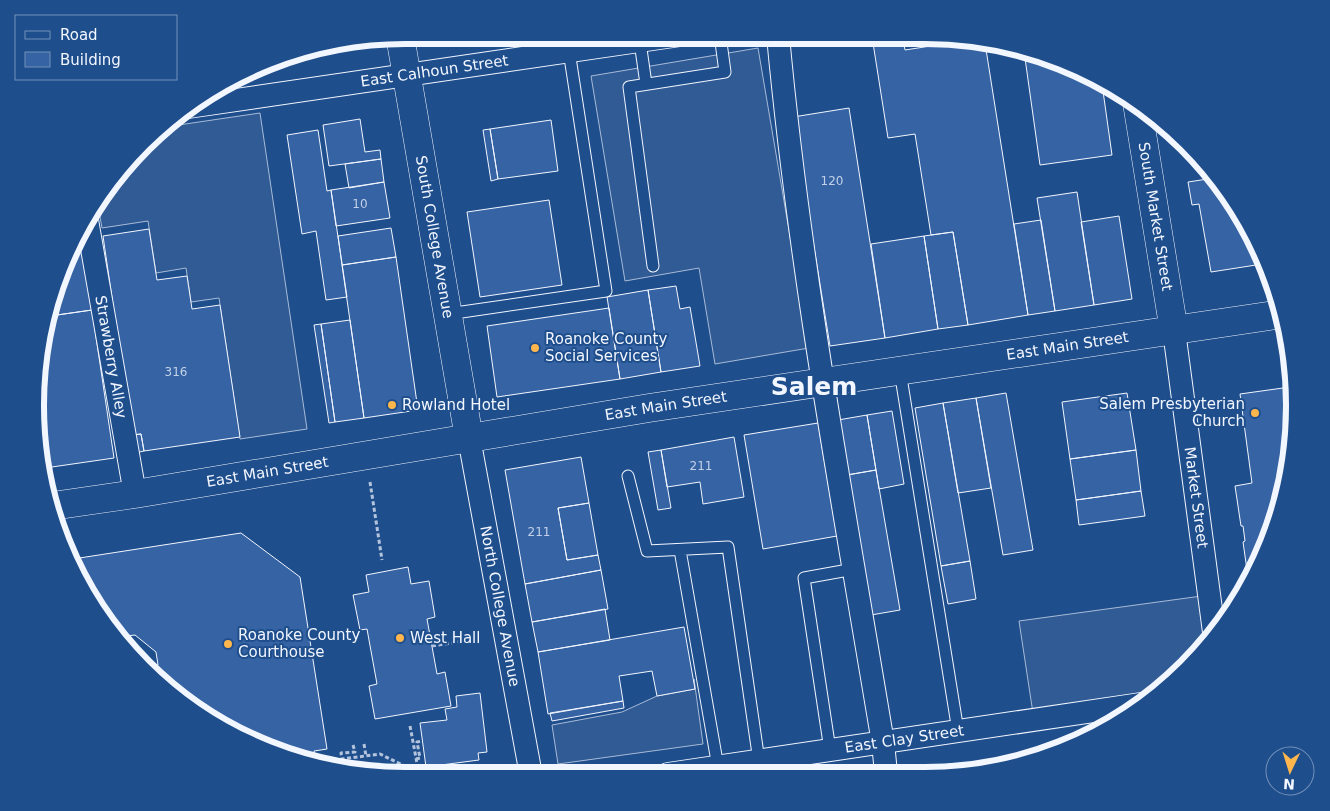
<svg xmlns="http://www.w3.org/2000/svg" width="1330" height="811" font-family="'DejaVu Sans',sans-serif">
  <rect width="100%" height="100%" fill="#1f4e8c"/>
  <path fill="#305b95" stroke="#a8bbd7" d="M758,48l51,300 -94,16 -16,-96 -74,13 -34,-205z
    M260,113l47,316 -67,10 -21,-141 -28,4 -5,-34 -30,5 -8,-52 -46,7 -5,-28 68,-73z
    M1209,595l5,37 -45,52 -28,20 -107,16 -15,-99z
    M694,679l9,65 -145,20 -6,-39 70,-13 35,-16 38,-7z
    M872,766l1,7h-55z"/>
  <path fill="#3563a3" stroke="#f2f6ff" d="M903,39l2,11 64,-10 16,3 43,272 -60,10 -15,-93 -22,3 -16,-101 -27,4 -15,-95z
    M1024,51l20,4 58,29 10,71 -72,10z
    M849,108l36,230 -55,8 -37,-229z
    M360,119l5,33 15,-2 1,9 -52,7 -6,-41z
    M551,120l7,51 -60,8 -8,-50z
    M490,129l8,50 -7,2 -8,-51z
    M318,130l9,61 4,-1 16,107 -21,3 -10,-69 -14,3 -15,-99z
    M381,159l3,23 -35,6 -4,-24z
    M1214,178l19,22 19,36 4,29 -45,7 -12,-68 -7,1 -4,-23z
    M384,182l6,36 -54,8 -5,-36z
    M1077,192l17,113 -39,6 -18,-113z
    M549,200l13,85 -82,12 -13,-85z
    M1119,216l13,83 -38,6 -13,-83z
    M1041,220l14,91 -27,4 -14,-91z
    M391,228l5,29 -54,8 -4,-29z
    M149,229l8,51 30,-4 5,33 28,-4 20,132 -96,14 -3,-17 -9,1 -29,-199z
    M953,232l15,93 -30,4 -14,-93z
    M81,233l11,77 -42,6 5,-29z
    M924,236l14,93 -53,9 -14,-94z
    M1252,236l11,20 -8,1z
    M1263,256l4,8 5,17 -5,1z
    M396,257l22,153 -54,8 -22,-153z
    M676,286l4,23 10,-2 10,59 -39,6 -13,-82z
    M648,290l13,82 -41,7 -13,-82z
    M609,308l11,71 -123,18 -10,-71z
    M92,310l22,148 -69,10 -10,-63 15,-89z
    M350,320l14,98 -29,4 -14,-98z
    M321,324l14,98 -6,1 -15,-98z
    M1290,387l4,30 -6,61 -21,70 -16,29h-3l-5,-35 2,-1 -2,-15h-2l-6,-40 17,-3 -12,-89z
    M1006,393l27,157 -30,5 -27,-157z
    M1127,393l9,57 -66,9 -8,-57z
    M976,398l15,90 -33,5 -15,-90z
    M943,403l27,158 -29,5 -26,-158z
    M892,411l12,73 -25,5 -12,-74z
    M867,415l9,55 -29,5 -9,-55z
    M818,423l19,113 -74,13 -19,-114z
    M141,434l3,17 -9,2 -3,-18z
    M734,437l10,60 -41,7 -3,-22 -33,5 -6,-37z
    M661,450l10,58 -13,2 -10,-58z
    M1136,450l5,41 -65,9 -6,-41z
    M581,457l8,46 -31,5 9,52 31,-5 3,15 -76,14 -20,-114z
    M876,470l24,140 -29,5 -24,-140z
    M1141,491l4,25 -66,9 -3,-25z
    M589,503l9,52 -31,5 -9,-52z
    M241,533l59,44 27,172 -13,2 1,11 -29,-6 -87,-43 -49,-46 8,-2 -2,-13 -21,-17 -17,2 -7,-6 -38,-72z
    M970,561l6,38 -28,5 -7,-38z
    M408,567l3,17 18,-3 6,36 -8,2 10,55 8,-2 6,34 -76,13 -6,-33 8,-2 -10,-55 -7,1 -7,-35 16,-3 -3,-17z
    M601,570l7,39 -76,13 -7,-38z
    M605,609l5,31 -72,12 -6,-30z
    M684,627l11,62 -38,7 -5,-25 -33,5 4,25 -75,13 -10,-62z
    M480,693l7,59 -9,1 1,7 -53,7 -6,-44 27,-3 -2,-11 12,-2 -1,-11z
    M623,701l1,7 -72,13 -2,-8z"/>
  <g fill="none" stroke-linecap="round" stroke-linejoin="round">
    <g stroke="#f2f6ff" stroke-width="13">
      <path id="lane" d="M640,42l6,42
        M653,266l-24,-179 96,-15 -5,-37
        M448,314l158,-23 -37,-240
        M900,371l58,360
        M628,476l19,75 81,-4 31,214
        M680,550l38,217
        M830,750l-26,-172 50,-9"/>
    </g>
    <g stroke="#f2f6ff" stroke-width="24">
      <g id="street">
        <path d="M778,36c22,237 66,472 105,707l3,30"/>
        <path id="s1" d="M188,107l492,-72"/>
        <path id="s2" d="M87,220l48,274"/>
        <path id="s3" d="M1174,331l40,301"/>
        <path id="s4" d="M469,438l62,337"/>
        <path id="s5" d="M668,774l473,-70"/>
      </g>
    </g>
    <g stroke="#f2f6ff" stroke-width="29">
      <g id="secondary">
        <path id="s6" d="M1137,103l37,228"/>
      </g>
    </g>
    <g stroke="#f2f6ff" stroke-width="29">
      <g id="primary">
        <path id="s7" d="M400,36l69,402"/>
        <path id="s8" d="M52,506l83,-12 514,-86 633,-94"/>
      </g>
    </g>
    <path stroke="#b3c4dc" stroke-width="3" stroke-dasharray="4 2.5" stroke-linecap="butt" d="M370,482l12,78
      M432,646l51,-8
      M410,726l9,48
      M364,744l2,12
      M353,745l2,7 -14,1 1,6 38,-5 39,19
      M416,759l4,-1 -3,-16 5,-1"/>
    <use href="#lane" stroke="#1f4e8c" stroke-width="11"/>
    <use href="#street" stroke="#1f4e8c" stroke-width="22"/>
    <use href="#secondary" stroke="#1f4e8c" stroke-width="28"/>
    <use href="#primary" stroke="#1f4e8c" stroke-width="28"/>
  </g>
  <g fill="#ffb74d" stroke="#1f4e8c" stroke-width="2">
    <circle cx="535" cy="348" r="5"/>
    <circle cx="392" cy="405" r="5"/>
    <circle cx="1255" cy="413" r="5"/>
    <circle cx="400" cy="638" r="5"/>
    <circle cx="228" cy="644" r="5"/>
  </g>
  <g text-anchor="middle" stroke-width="4" stroke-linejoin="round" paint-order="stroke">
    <g font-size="12" fill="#c3d1e8">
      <text x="832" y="185">120</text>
      <text x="360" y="208">10</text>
      <text x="176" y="376">316</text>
      <text x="701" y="470">211</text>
      <text x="539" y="536">211</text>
    </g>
    <g font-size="15" fill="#f2f6ff" stroke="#1f4e8c">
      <text dy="5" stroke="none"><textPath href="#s1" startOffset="249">East Calhoun Street</textPath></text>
      <text dy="5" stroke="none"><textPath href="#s6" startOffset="115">South Market Street</textPath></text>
      <text dy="5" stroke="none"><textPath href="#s7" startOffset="204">South College Avenue</textPath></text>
      <text dy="5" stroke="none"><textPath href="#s8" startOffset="1028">East Main Street</textPath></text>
      <text dy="5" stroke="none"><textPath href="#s2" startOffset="139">Strawberry Alley</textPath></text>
      <text dy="5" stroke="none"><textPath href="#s8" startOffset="622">East Main Street</textPath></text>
      <text dy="5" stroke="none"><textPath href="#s8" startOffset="218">East Main Street</textPath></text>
      <text dy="5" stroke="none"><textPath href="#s3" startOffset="168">Market Street</textPath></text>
      <text dy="5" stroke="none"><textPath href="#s4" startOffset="171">North College Avenue</textPath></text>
      <text dy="5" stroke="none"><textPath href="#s5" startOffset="239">East Clay Street</textPath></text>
    </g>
    <g font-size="15" fill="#f2f6ff" stroke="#1f4e8c" text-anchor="start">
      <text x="545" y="344">Roanoke County<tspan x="545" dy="17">Social Services</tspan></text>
      <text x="1245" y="409" text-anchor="end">Salem Presbyterian<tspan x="1245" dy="17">Church</tspan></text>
      <text x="402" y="410">Rowland Hotel</text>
      <text x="238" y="640">Roanoke County<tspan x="238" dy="17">Courthouse</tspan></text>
      <text x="410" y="643">West Hall</text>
    </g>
    <g font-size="25" font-weight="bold" fill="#f2f6ff" stroke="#1f4e8c">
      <text x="814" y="395">Salem</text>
    </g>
  </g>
  <path d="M0 0H1330V811H0ZM405 44H925A361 361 0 0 1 1286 405V406A361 361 0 0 1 925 767H405A361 361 0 0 1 44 406V405A361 361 0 0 1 405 44Z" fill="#1f4e8c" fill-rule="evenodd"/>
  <path fill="none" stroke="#f2f6ff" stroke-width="6" d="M405 44H925A361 361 0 0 1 1286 405V406A361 361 0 0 1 925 767H405A361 361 0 0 1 44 406V405A361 361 0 0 1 405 44Z"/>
  <rect x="15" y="15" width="162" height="65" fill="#1f4e8c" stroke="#7391ba"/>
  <rect x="25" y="31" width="25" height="8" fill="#1f4e8c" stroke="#7391ba"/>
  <text x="60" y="40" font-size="15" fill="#f2f6ff">Road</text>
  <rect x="25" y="52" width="25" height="15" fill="#3563a3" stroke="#7391ba"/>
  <text x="60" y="65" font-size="15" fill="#f2f6ff">Building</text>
  <g transform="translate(1290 771) rotate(184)"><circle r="24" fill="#1f4e8c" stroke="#7391ba"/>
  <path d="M0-4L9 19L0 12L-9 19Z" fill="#ffb74d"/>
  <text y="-8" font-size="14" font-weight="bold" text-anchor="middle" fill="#f2f6ff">N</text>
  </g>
</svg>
